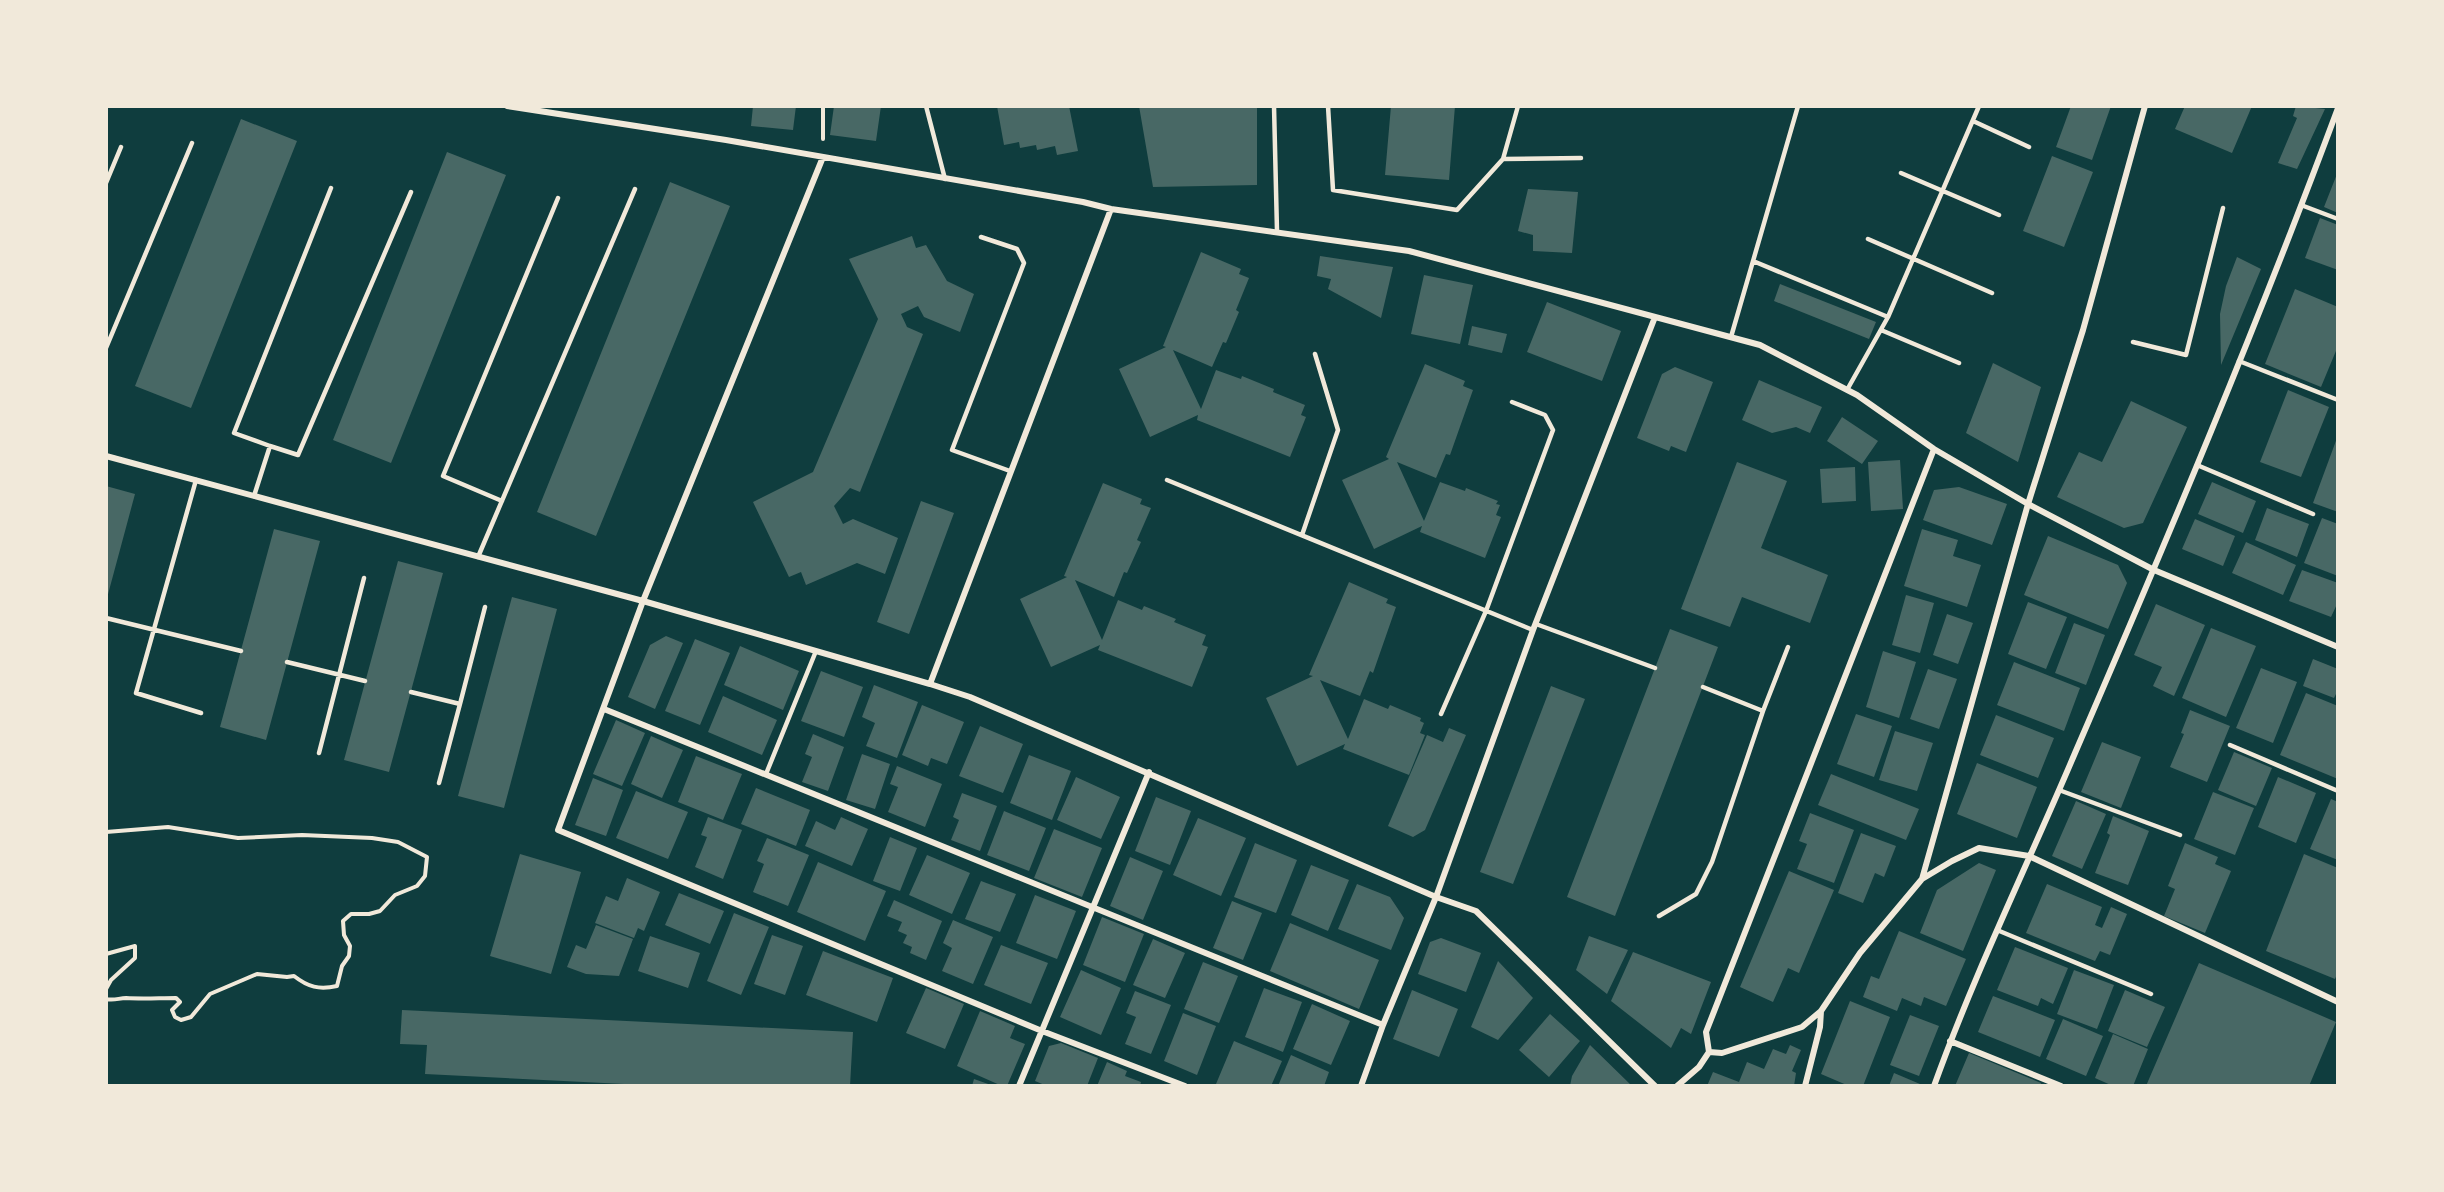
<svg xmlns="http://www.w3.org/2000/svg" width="2444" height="1192" font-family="'DejaVu Sans',sans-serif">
  <rect width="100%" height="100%" fill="#0f3d3e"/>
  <path fill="#486865" d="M753,106h43l-3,24 -42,-4z
    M834,106h47l-5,35 -46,-6z
    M997,106h72l9,45 -21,4 -2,-9 -18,4 -1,-5 -16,3 -1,-6 -15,3z
    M1139,106h118v79l-104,2z
    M1391,106h64l-6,74 -64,-5z
    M2071,106h40l-19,54 -36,-13z
    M2185,106h67l-20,47 -57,-24z
    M2296,106l29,3 -28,60 -19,-6 19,-45 -4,-2z
    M241,119l56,22 -106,267 -56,-22z
    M447,152l59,23 -115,288 -58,-23z
    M2052,156l41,16 -29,75 -41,-16z
    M2337,174h1v39l-14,-6z
    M670,182l60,24 -134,330 -59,-24z
    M1528,189l50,3 -6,61 -39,-2v-16l-15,-4z
    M2320,218l18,7v45l-33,-12z
    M912,236l4,12 10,-3 21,36 27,13 -14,38 -36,-15 -6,-11 -17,8 6,13 16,7 -63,158 -10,-4 -16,18 9,18 10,-5 45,19 -13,36 -28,-11 -51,22 -5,-13 -12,5 -36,-75 60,-30 65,-153 -29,-60z
    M1201,252l40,17 -2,5 10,4 -13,32 3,2 -13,31 -3,-1 -11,25 -39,-17 28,59 15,-39 25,9 1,-3 32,13 -1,3 32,13 -4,10 5,2 -16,40 -93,-37 1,-5 -48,22 -31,-68 47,-22 -3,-1z
    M1320,256l73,11 -12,51 -53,-29 3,-10 -14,-3z
    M2237,257l24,12 -40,96 -1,-51 6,-28z
    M1424,275l49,10 -13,59 -49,-10z
    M1780,284l96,38 -7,17 -95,-38z
    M2295,289l43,18v39l-17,41 -56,-23z
    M1547,302l74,29 -19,50 -75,-29z
    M1472,326l35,8 -5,19 -34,-8z
    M1993,363l48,24 -23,75 -52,-29z
    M1425,364l40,17 -2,5 10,4 -23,65 -4,-1 -10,24 -39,-16 27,59 16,-39 25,9 1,-3 32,13 -2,3 4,1 -4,10 5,2 -16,41 -65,-26 2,-6 -48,23 -32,-69 47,-21 -3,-2z
    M1675,367l38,15 -27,70 -15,-6 -2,5 -32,-13 25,-64z
    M1759,380l63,27 -12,26 -14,-6 -24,6 -30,-13z
    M2288,390l41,17 -28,70 -41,-15z
    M2131,401l56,26 -44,96 -19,5 -67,-31 22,-45 23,10z
    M1842,417l36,24 -16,23 -35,-23z
    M2337,438h1v74l-25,-9z
    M1900,460l3,49 -32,2 -3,-49z
    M1737,462l50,19 -26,67 67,27 -18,48 -68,-26 -12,30 -49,-18z
    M1855,467l1,34 -34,2 -2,-34z
    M2212,482l44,19 -13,32 -45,-19z
    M1103,483l39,16 -2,5 11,4 -14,32 4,2 -14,31 -3,-1 -10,25 -39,-17 27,60 16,-40 24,10 2,-4 32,13 -2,3 32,13 -4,10 6,2 -16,40 -94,-37 2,-5 -49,22 -31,-68 47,-22 -3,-1z
    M106,486l29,8 -28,104h-1z
    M1959,487l48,17 -15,41 -69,-25 11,-30z
    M921,501l33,12 -45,121 -32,-12z
    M2267,508l42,16 -12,33 -42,-17z
    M2322,518l16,6v52l-34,-13z
    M2195,519l40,17 -12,30 -41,-17z
    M274,529l46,12 -54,199 -46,-13z
    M1922,529l36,11 -5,16 28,9 -14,42 -63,-21z
    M2048,536l70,29 9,18 -19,46 -84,-34z
    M2246,542l50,23 -13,30 -51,-22z
    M398,561l45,12 -54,199 -45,-12z
    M2302,570l36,13v19l-7,15 -42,-16z
    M1349,582l39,17 -2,4 10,4 -23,66 -3,-2 -10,25 -40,-16 28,59 16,-40 24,10 2,-4 31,13 -1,3 4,2 -4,10 5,2 -16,40 -66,-26 2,-5 -48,22 -31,-68 47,-22 -4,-1z
    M1906,595l28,8 -14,50 -28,-8z
    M512,597l45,12 -53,199 -46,-12z
    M2028,602l39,15 -21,52 -38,-15z
    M2156,604l49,21 -31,71 -21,-10 9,-19 -28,-12z
    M1947,614l26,9 -15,41 -25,-9z
    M2074,623l31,12 -19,50 -31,-12z
    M2211,628l45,18 -30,71 -44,-19z
    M1670,629l48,18 -103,269 -48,-19z
    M666,636l17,7 -28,66 -27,-12 22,-52z
    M695,639l35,14 -30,72 -35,-14z
    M740,646l59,25 -16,39 -59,-25z
    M1883,651l33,11 -17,56 -33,-11z
    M2313,659l25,10v21l-4,8 -31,-12z
    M2014,662l66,26 -16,43 -67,-26z
    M2261,668l36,14 -24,61 -37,-15z
    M1928,669l29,10 -18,50 -29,-10z
    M821,671l42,16 -19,50 -43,-16z
    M874,685l44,17 -21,56 -31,-12 9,-23 -13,-6z
    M1551,686l34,13 -72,185 -33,-12z
    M2306,693l32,13v73l-58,-24z
    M723,696l54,24 -15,35 -54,-23z
    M922,705l42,17 -17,42 -16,-6 -3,8 -26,-11z
    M2190,710l40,16 -23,56 -37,-15 14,-33 -3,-1z
    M1856,714l36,12 -18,51 -37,-13z
    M1996,715l58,23 -16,40 -58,-23z
    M616,720l29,13 -23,53 -29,-12z
    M980,726l43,18 -20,49 -44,-17z
    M1449,728l17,7 -41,95 -12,7 -25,-11 39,-91 16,7z
    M1895,731l38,12 -16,48 -38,-11z
    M813,734l31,13 -16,44 -26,-9 10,-25 -7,-3z
    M651,736l32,14 -21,48 -31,-14z
    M2102,742l39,15 -20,51 -40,-16z
    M2234,752l38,16 -16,38 -38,-16z
    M862,754l28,10 -15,45 -29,-9z
    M1029,755l42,16 -19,49 -42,-17z
    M696,756l46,18 -19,46 -45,-18z
    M1977,763l60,24 -20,51 -60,-24z
    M897,766l45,18 -17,43 -37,-15 10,-25 -8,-3z
    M1831,774l88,35 -13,31 -88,-35z
    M1076,777l44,20 -19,42 -44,-19z
    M2278,777l38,16 -20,50 -38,-16z
    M593,778l30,12 -17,46 -31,-11z
    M756,788l54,22 -14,36 -55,-22z
    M636,791l52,21 -20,47 -52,-21z
    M2213,792l41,16 -19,47 -41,-16z
    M962,793l35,13 -17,45 -29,-11 8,-20 -6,-3z
    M1156,797l35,14 -21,54 -35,-14z
    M2331,799l7,3v58l-28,-11z
    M2076,801l30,13 -24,55 -30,-13z
    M1004,811l42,17 -17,43 -42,-16z
    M1810,813l44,17 -20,53 -37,-14 10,-25 -8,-3z
    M2113,816l36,15 -21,54 -33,-12 15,-38 -3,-2z
    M708,817l34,13 -19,49 -28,-12 12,-30 -6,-2z
    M841,817l27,12 -16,37 -47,-20 11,-25 19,9z
    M1198,818l48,20 -25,58 -48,-21z
    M1054,829l48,19 -20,49 -48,-19z
    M1861,833l35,13 -12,31 -9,-4 -12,30 -25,-10z
    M890,837l27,11 -17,43 -27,-10z
    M767,838l42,17 -21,51 -35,-14 11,-28 -7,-3z
    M1255,843l42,17 -21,53 -42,-16z
    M2185,843l33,14 -3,7 16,7 -26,62 -41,-17 11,-27 -7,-3z
    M520,854l61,18 -30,102 -61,-18z
    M2304,854l34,14v104l-3,7 -69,-28z
    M927,855l43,18 -18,41 -43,-19z
    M1130,857l33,14 -20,49 -33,-14z
    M818,862l68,29 -21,50 -68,-29z
    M1979,863l17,7 -33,81 -43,-18 17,-43z
    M1311,865l38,15 -21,51 -37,-16z
    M1789,871l45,19 -35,83 -11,-5 -15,34 -33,-15z
    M627,878l33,14 -16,39 -6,-3 -4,10 -39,-15 11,-27 12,5z
    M981,881l35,13 -16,38 -35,-13z
    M1357,884l33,13 14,21 -13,32 -53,-21z
    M2047,884l55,23 -7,18 7,3 9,-21 16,7 -17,41 -10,-4 -5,10 -69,-28z
    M679,893l45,18 -14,33 -45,-19z
    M1035,895l41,16 -19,48 -41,-16z
    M894,900l48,21 -16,39 -16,-7 2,-6 -9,-4 4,-8 -9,-4 4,-9 -15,-6z
    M1232,901l30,12 -19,47 -30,-12z
    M734,913l35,14 -28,68 -34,-14z
    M1102,917l42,17 -19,48 -42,-17z
    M953,920l40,17 -20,47 -31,-13 10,-23 -9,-5z
    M1290,923l89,37 -20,49 -89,-38z
    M596,925l37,14 -14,37 -33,-2 -19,-7 9,-22 10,4z
    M1899,931l67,28 -20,47 -22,-9 -3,9 -19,-8 -5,13 -34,-14 8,-21 8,3z
    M772,935l31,11 -18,49 -31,-11z
    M650,936l50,17 -12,35 -50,-17z
    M1589,936l39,14 -21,44 -31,-24z
    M1441,938l40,15 -15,39 -48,-18 12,-32z
    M1153,939l32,14 -20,45 -32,-13z
    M1001,945l47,18 -17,41 -47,-19z
    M2015,947l53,21 -15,36 -12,-6 -3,8 -41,-16z
    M823,951l70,27 -16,44 -71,-27z
    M1633,952l78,30 -20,52 -10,-6 -10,20 -60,-47z
    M1498,961l35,37 -35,42 -27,-13z
    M1203,962l35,14 -19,47 -35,-14z
    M2199,963l137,59 -27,64h-163z
    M1081,970l40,18 -20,47 -41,-18z
    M2074,970l40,15 -17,44 -40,-15z
    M926,988l38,16 -19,45 -39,-16z
    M1264,988l38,14 -19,50 -38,-15z
    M1412,990l46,19 -19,48 -46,-18z
    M2125,990l40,17 -18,40 -39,-16z
    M1135,991l36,14 -20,49 -26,-10 11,-27 -10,-4z
    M1993,996l62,24 -15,37 -62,-25z
    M1850,1001l40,16 -27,69h-14l-28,-12z
    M1312,1004l38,17 -19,44 -38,-16z
    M402,1010l451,22 -3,54h-186l-239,-12 2,-29 -27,-1z
    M980,1011l35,15 -5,12 15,6 -18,42h-5l-45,-20z
    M1183,1013l33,13 -19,49 -33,-14z
    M1550,1014l30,27 -31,36 -30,-27z
    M1910,1015l29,11 -20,50 -29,-11z
    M2063,1019l40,17 -17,40 -40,-17z
    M2113,1034l35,15 -15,37h-20l-18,-8z
    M1234,1041l48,20 -11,25 -55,-2z
    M1061,1043l37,15 -11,28h-40l-12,-5 14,-35z
    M1590,1045l42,41h-62l2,-10z
    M1790,1045l11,5 -9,21 4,2 -2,13h-87l6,-14 26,10 8,-20 17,7 9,-20 13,5z
    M1969,1053l72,30 -1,3h-85z
    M1291,1055l38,17 -5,14h-46z
    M1107,1062l20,9 -2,5 16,6 -1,4h-43z
    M1894,1073l26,11 -1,2h-30z
    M974,1079l17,6v1h-19z"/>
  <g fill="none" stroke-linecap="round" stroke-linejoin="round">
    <path stroke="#f1e9da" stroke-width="4" d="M823,106v33
      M106,832l62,-5 70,11 64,-3 70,3 26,4 29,15 -2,19 -8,10 -22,9 -15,16 -11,3h-18l-8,7 1,14 6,11 -1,10 -7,10 -5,20c-18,4 -29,1 -43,-10l-7,1 -30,-3 -47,20 -19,23 -10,3 -6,-3 -3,-7 8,-8 -4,-4c-17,0 -33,1 -50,0 -7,0 -12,3 -20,1
      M106,954l29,-8v12l-24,22 -5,9"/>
    <path stroke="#f1e9da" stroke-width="4.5" d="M926,106l19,73
      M1274,106l3,125
      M1328,106l5,84 124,20 46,-51 78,-1
      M1973,121l56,26
      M1503,159l15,-53
      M1901,173l98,42
      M106,183l15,-36
      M2301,205l37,14
      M981,237l36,12 7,14 -72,187 58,21
      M1868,239l124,54
      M1753,261l135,56
      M1881,330l78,33
      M1731,337l67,-231
      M2133,342l53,13 37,-147
      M106,348l86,-205
      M2239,361l99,39
      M1847,390l41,-73 91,-211
      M270,446l-36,-13 97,-245
      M2197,465l116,49
      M196,480l-60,213 65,20
      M1167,480l366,150
      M254,496l16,-50 28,9 113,-263
      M502,501l-59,-25 115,-278
      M1302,535l36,-105 -23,-76
      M478,557l157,-368
      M106,618l135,33
      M1536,624l119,44
      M287,662l78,19
      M411,692l49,12 25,-97
      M1763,711l25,-64
      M1441,714l45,-103 67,-181 -8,-15 -33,-13
      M2230,745l108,46
      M319,753l45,-175
      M766,774l50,-123
      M439,783l21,-79
      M2059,790l121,45
      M1659,916l37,-22 16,-32 51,-151 -60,-24
      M1997,930l154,64"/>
    <path stroke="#f1e9da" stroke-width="6" d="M507,106l219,34 357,62 28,7 298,42 351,94 97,50 77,54 94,55 126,66 184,77
      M823,157l-180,444 -85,229 484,201 143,55
      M106,456l537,145 287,83 40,13 466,200 40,14 179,175
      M930,684l181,-475
      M604,709l779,316
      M1922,879l106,-375 55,-174 62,-224
      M1950,1041l111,45
      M1709,1052l-3,-20 228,-583
      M1019,1086l130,-314
      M1361,1086l22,-61 53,-128 97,-267 122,-313
      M1677,1086l22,-19 10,-15 13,1 80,-26 19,-16 39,-58 62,-74 30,-18 27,-13 50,8 309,146
      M1805,1086l15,-59 1,-16
      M1934,1086c41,-114 94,-222 141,-333 92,-213 182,-427 263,-645"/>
  </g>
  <rect width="2444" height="1192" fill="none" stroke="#f1e9da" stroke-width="216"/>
</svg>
